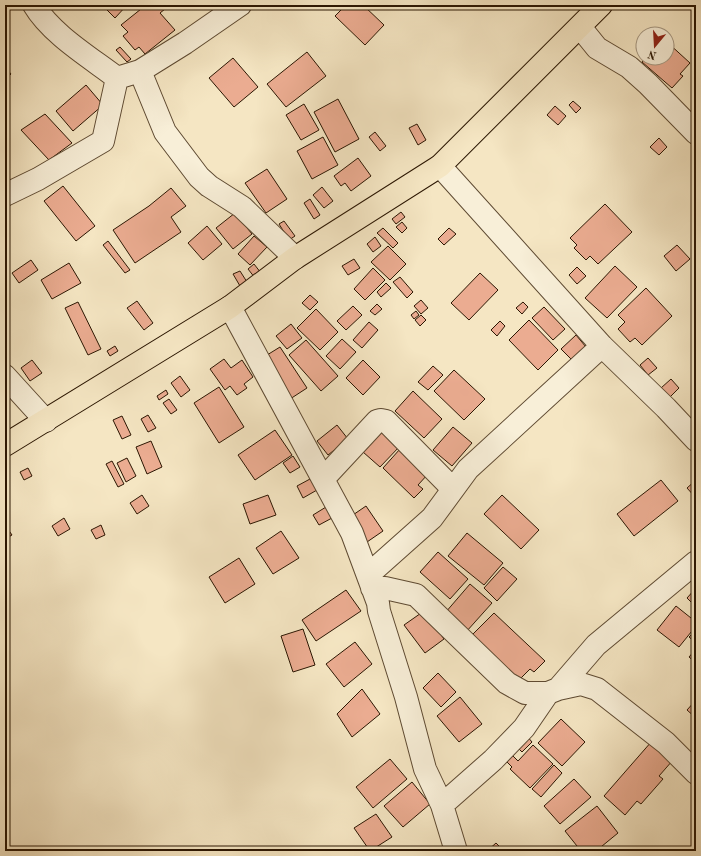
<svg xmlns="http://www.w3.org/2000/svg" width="701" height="856" font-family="'Old Standard TT',serif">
  <rect width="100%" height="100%" fill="#f5e6c3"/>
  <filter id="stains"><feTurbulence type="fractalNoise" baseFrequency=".005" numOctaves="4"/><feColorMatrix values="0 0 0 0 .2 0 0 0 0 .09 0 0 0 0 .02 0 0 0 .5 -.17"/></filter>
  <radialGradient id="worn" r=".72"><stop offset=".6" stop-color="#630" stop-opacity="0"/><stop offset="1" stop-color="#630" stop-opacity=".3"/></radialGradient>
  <path fill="#ebac91" stroke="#2b1602" d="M102,5h25l-12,13z
    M146,5h16l3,4 -5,4 15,17 -30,24 -6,-7 -4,3 -12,-14 5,-4 -7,-7z
    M346,5h17l21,20 -19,20 -30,-29z
    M667,42l23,21 -10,11 3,2 -11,12 -30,-26 3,-4h22z
    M120,47l11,12 -4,3 -11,-12z
    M307,52l19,24 -40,31 -19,-23z
    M233,58l25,29 -24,20 -25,-29z
    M5,67l6,7 -6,6z
    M86,85l17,20 -30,26 -17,-20z
    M338,99l21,40 -24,13 -21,-40z
    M573,101l8,7 -5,5 -7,-8z
    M304,104l15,26 -18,10 -15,-25z
    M555,106l11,10 -8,9 -11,-10z
    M45,114l27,29 -23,17 -28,-30z
    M417,124l9,16 -8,5 -9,-17z
    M375,132l11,14 -6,5 -11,-14z
    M323,137l15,28 -26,14 -15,-28z
    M659,138l8,9 -8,8 -9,-8z
    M358,158l13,18 -20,15 -6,-8 -4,3 -7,-10z
    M267,169l20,30 -21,14 -21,-30z
    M63,186l32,40 -19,15 -32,-40z
    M322,187l11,14 -9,7 -11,-13z
    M171,188l15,18 -15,11 10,15 -46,31 -22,-33 36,-24z
    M310,199l10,16 -6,4 -10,-16z
    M605,204l27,28 -34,32 -8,-8 -4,4 -12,-12 3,-3 -7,-7z
    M401,212l4,5 -9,7 -4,-5z
    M235,213l17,21 -19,15 -17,-21z
    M284,221l11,15 -6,4 -10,-16z
    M402,222l5,6 -5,5 -6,-6z
    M207,226l15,18 -19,16 -15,-17z
    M383,228l15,15 -5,5 -16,-15z
    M449,228l7,6 -12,11 -6,-6z
    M254,236l13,11 -17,18 -12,-11z
    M375,237l6,9 -8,6 -6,-8z
    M108,241l22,29 -5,3 -22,-28z
    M677,245l13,14 -14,12 -12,-15z
    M388,246l18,18 -16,16 -19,-18z
    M354,259l6,9 -12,7 -6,-9z
    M31,260l7,10 -19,13 -7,-10z
    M69,263l12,20 -29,16 -11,-19z
    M254,264l7,9 -6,5 -7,-9z
    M615,266l22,21 -30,31 -22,-20z
    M577,267l9,9 -9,8 -8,-9z
    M373,268l12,12 -20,20 -11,-11z
    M240,271l7,11 -7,4 -7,-12z
    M480,273l18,17 -29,30 -18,-17z
    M400,277l13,15 -6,6 -14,-16z
    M386,283l5,5 -10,9 -4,-5z
    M646,288l26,28 -30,29 -7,-7 -5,4 -12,-13 7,-7 -7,-7z
    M310,295l8,7 -8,8 -8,-7z
    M421,300l7,8 -7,6 -7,-8z
    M137,301l16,22 -9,7 -17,-22z
    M78,302l23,47 -13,6 -23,-47z
    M523,302l5,5 -6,7 -6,-6z
    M377,304l5,5 -7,6 -5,-4z
    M353,306l9,9 -16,15 -9,-9z
    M544,307l21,22 -12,11 -21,-22z
    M316,309l22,23 -18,18 -23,-22z
    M416,311l3,4 -5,4 -3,-4z
    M421,315l5,5 -6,6 -5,-6z
    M529,320l29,30 -20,20 -29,-30z
    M500,321l5,5 -8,10 -6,-6z
    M369,322l9,8 -16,18 -9,-8z
    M291,324l11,14 -15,11 -11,-13z
    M576,335l10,12 -14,13 -11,-11z
    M342,339l14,13 -16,17 -14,-13z
    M306,340l32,36 -17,15 -32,-36z
    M115,346l3,5 -8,5 -3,-5z
    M280,347l27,41 -20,13 -28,-41z
    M648,358l9,10 -9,7 -8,-10z
    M224,359l7,9 11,-8 11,17 -9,7 3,4 -10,7 -7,-9 -5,4 -15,-21z
    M32,360l10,13 -12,8 -9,-13z
    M363,360l17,17 -17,18 -17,-17z
    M433,366l10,9 -15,15 -10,-8z
    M454,370l31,29 -21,21 -30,-29z
    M180,376l10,14 -9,7 -10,-14z
    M671,379l8,9 -9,9 -9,-9z
    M219,387l25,40 -25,16 -25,-40z
    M166,390l2,4 -9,6 -2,-4z
    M413,391l29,28 -18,19 -29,-27z
    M169,399l8,11 -6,4 -8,-11z
    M148,415l8,13 -8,4 -7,-13z
    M122,416l9,19 -9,4 -9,-19z
    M337,425l11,14 -20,16 -11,-14z
    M453,427l19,16 -20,23 -19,-16z
    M275,430l17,25 -37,25 -17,-25z
    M383,430l17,16 -20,21 -17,-15z
    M151,441l11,26 -15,7 -11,-27z
    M400,449l28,25 -10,11 5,4 -9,9 -31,-30z
    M293,456l7,11 -10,6 -7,-10z
    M127,458l9,18 -10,6 -9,-19z
    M112,461l12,23 -6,3 -12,-23z
    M28,468l4,8 -8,4 -4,-8z
    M310,479l7,11 -14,8 -6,-12z
    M661,480l17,21 -44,35 -17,-22z
    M696,480v18l-9,-10z
    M142,495l7,11 -12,8 -7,-11z
    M268,495l8,20 -26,9 -7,-20z
    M502,495l37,35 -18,19 -37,-35z
    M366,506l17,25 -16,11 -17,-25z
    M326,507l6,11 -13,7 -6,-10z
    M64,518l6,11 -12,7 -6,-10z
    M5,525l7,10 -7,4z
    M101,525l4,10 -9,4 -5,-9z
    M281,531l18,27 -26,16 -17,-26z
    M467,533l36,30 -19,22 -36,-29z
    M438,552l30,27 -18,20 -30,-27z
    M239,558l16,26 -30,19 -16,-26z
    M503,567l14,12 -20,22 -13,-13z
    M470,584l22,19 -26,29 -21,-19z
    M696,588v19l-9,-9z
    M346,590l15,21 -45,30 -14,-21z
    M676,606l20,16v4l-17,21 -22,-17z
    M424,611l20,28 -19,14 -21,-28z
    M494,613l51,48 -11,11 -4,-3 -12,12 -47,-45z
    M303,629l12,36 -22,7 -12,-36z
    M694,632l2,2v9l-7,-6z
    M355,642l17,22 -28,23 -18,-23z
    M696,649v14l-7,-6z
    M438,673l18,19 -15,15 -18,-19z
    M362,689l18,25 -28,23 -15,-23z
    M460,697l22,27 -23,18 -22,-26z
    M696,700v18l-9,-8z
    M561,719l24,23 -23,24 -24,-23z
    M526,735l6,7 -10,10 -7,-7z
    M652,741l21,19 -14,16 4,3 -22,25 -4,-3 -12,14 -21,-19z
    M533,745l20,19 -23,24 -20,-19 2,-2 -8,-8 6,-6 8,8z
    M390,759l17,20 -34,29 -17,-21z
    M554,765l8,8 -21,24 -9,-8z
    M574,779l17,18 -31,27 -16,-18z
    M412,782l18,22 -27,23 -19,-21z
    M597,806l21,27 -22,18h-15l-16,-20z
    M376,814l16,23 -22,14 -16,-23z
    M496,843l8,8h-17z"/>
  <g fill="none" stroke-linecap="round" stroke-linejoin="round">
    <g stroke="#5e4a32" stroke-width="24">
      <path id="minor" d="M34,5c17,29 57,53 83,73
        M580,27l17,21 32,19 19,17 48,49
        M140,71l45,-28 55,-38
        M117,78l23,-7 25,61 34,45 10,9 33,21 53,51
        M440,166l162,180 64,62 30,32
        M5,195l33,-16 65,-38 14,-63
        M230,307l122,226 26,70 1,8 27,86 19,72 17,36 14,46
        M5,376l41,45
        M324,478l53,-57 4,-1 5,1 67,68
        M368,575l64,-57 36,-49 134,-123
        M372,588h13l31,7 91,88 18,10h23
        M558,689l23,-5 16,5 69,54 30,30
        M442,805l51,-45 31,-32 24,-35 10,-4 38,-44 100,-83"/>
    </g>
    <g stroke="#2b1602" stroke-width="24">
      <path id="major" d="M5,445l225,-138 65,-49 145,-92 161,-161"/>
    </g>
    <use href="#minor" stroke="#f8efd8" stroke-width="22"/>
    <use href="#major" stroke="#f5e6c3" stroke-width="22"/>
  </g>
  <rect width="701" height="856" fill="none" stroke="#f5e6c3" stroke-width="20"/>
  <rect x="6" y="6" width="689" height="844" fill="none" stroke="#2b1602" stroke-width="2"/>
  <rect x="10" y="10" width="681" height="836" fill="none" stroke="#2b1602"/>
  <g transform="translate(655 46) rotate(198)"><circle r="19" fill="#f8efd8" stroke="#a69882"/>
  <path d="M0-3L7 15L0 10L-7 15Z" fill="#8f2418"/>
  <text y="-6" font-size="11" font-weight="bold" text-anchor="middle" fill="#2b1602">N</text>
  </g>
  <rect width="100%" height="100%" filter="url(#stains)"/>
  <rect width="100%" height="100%" fill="url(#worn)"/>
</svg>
